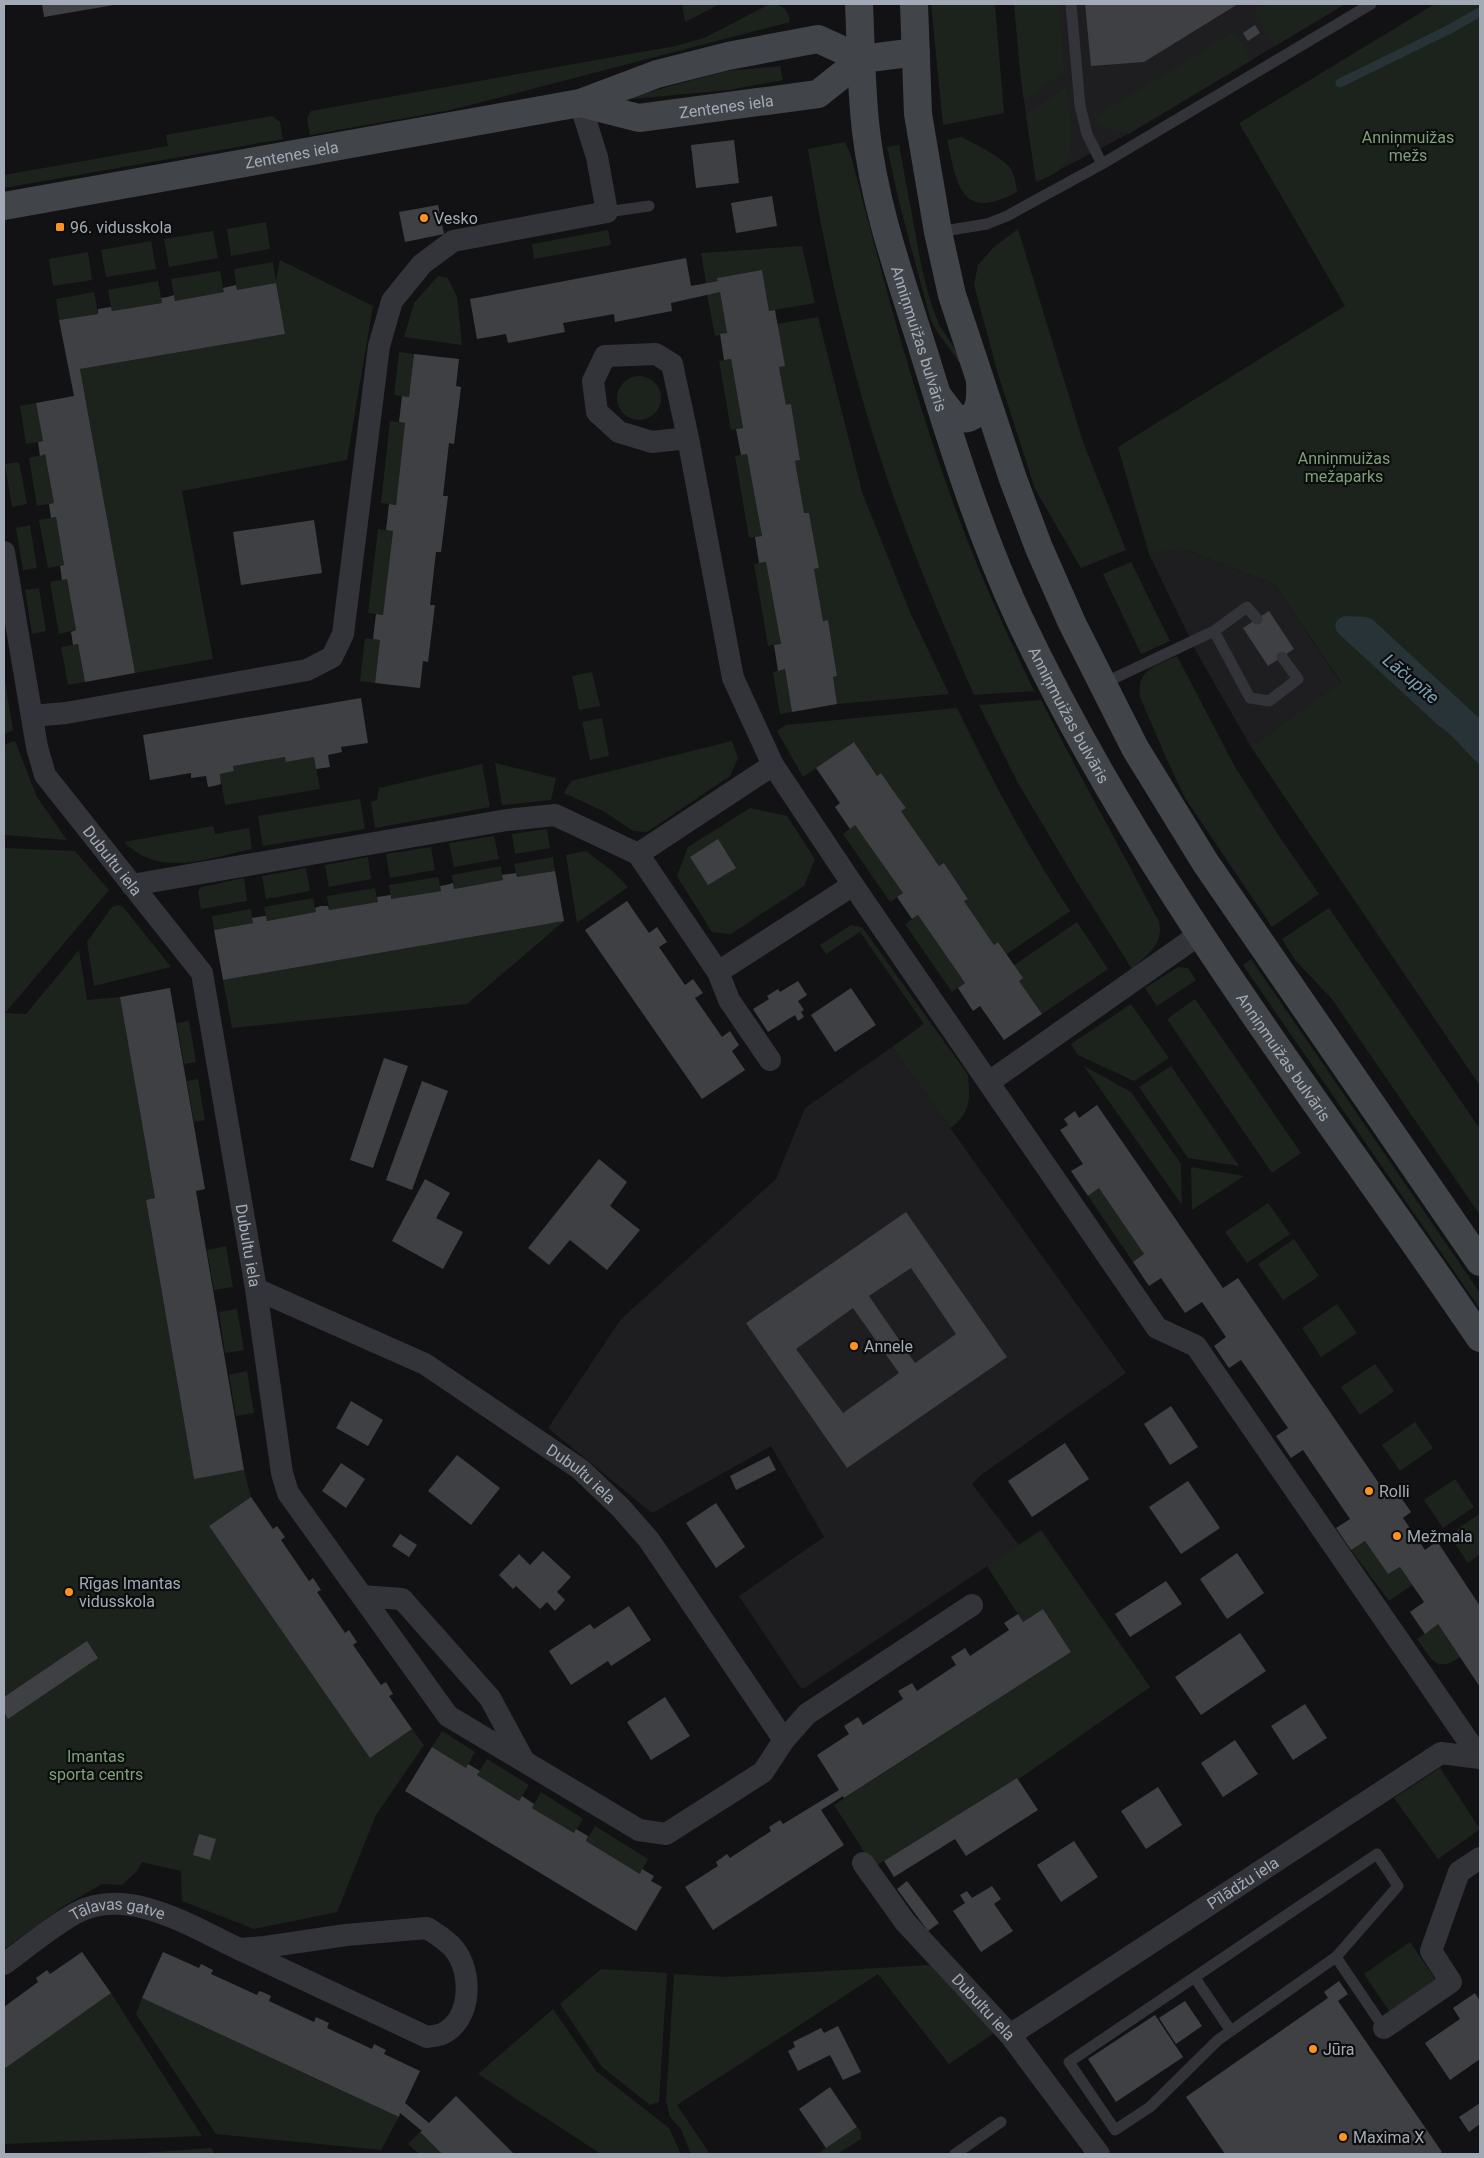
<svg xmlns="http://www.w3.org/2000/svg" width="1484" height="2158" font-family="Roboto,sans-serif">
  <rect width="100%" height="100%" fill="#121214"/>
  <path fill="#1e1e21" d="M1014,4h331l-215,129 -94,49 -16,-109z
    M1184,549l90,35 67,99 -90,64 -54,-94 -48,-99z
    M892,1047l234,326 -145,102 -9,9 47,61 -216,144 -4,-3 -60,-90 85,-59 -53,-91 -119,67 -104,-85 73,-109 155,-140 29,-71z"/>
  <path fill="#1c231c" d="M682,4h38l-35,18z
    M770,4c12,0 19,6 20,18l-339,88 -141,25 -3,-17 4,-7 364,-65 29,-8z
    M931,4l64,1 9,108 -61,12z
    M1014,4h45l5,67 -35,26h-6z
    M1266,4h79l-70,42 -21,-35z
    M1435,4h45v1082l-229,-339 90,-65 -67,-98 -90,-35 -35,5 -31,-107 227,-141 -106,-183z
    M1235,31l17,29 -122,73c-15,0 -27,-3 -35,-17l3,-1z
    M780,66l3,14 -54,10 -109,10 106,-29z
    M1066,87c2,26 14,61 -6,82 -6,6 -17,10 -24,13l-10,-67z
    M272,116l8,6 3,17 -279,49v-13l164,-29 -2,-11z
    M961,137c11,5 44,22 50,32 4,7 5,15 6,23 -56,30 -60,-6 -70,-52z
    M845,142l6,14c34,130 68,261 117,386 20,51 43,100 66,149l-60,4c-30,-69 -60,-139 -85,-211 -37,-108 -63,-221 -81,-335z
    M899,145l23,124 8,31 9,25 19,28 3,12 -25,-35 -6,-12 -31,-116 -12,-55z
    M266,222l4,27 -39,7 -4,-27z
    M1018,229l65,213 43,108 -45,18 -46,-79 -37,-115 -24,-89 4,-20 15,-17z
    M608,230l3,15 -77,14 -2,-15z
    M213,231l5,27 -49,9 -5,-28z
    M151,241l5,28 -50,8 -5,-27z
    M802,246l13,57 -46,8 -7,-41 -44,8v3l-12,2 -5,-30z
    M88,252l4,28 -39,6 -4,-27z
    M280,260l93,46 -26,154 -165,31 31,168 -78,14 -55,-304 205,-35 -9,-51 -39,7 -3,-21 39,-7 3,19z
    M220,271l4,21 -49,9 -4,-22z
    M438,276l10,2 9,19 5,48 -58,-8 10,-34z
    M158,281l4,22 -50,8 -4,-21z
    M94,292l4,22 -39,6 -3,-21z
    M720,292l7,41 -12,3 -8,-42z
    M818,317l44,175 48,120 39,82 -112,10 -4,-27 4,-1 -9,-56 -5,1 -9,-52 5,-1 -10,-55h-5l-9,-52 5,-1 -9,-55h-5l-7,-38 -2,-43z
    M399,352l15,2 -5,43 -15,-2z
    M731,359l12,69 -12,2 -12,-69z
    M617 398a22 22 0 1 1 44 0a22 22 0 1 1-44 0Z
    M36,403l7,38 -17,3 -6,-38z
    M390,421l15,2 -9,82 -15,-2z
    M45,454l9,49 -17,3 -8,-48z
    M747,454l15,82 -13,2 -14,-82z
    M19,462l8,42 -15,3 -7,-43z
    M56,517l8,48 -16,3 -9,-48z
    M30,525l7,43 -14,2 -7,-42z
    M378,529l15,2 -10,84 -15,-2z
    M766,562l15,82 -13,2 -14,-82z
    M1131,562l39,79 -29,13 -38,-80z
    M67,579l9,51 -17,4 -9,-52z
    M39,588l7,43 -14,3 -7,-44z
    M365,638l15,2 -5,43 -15,-2z
    M78,644l7,38 -17,3 -7,-38z
    M1177,656l58,111 46,72 38,55 -47,33 -87,-129 -18,-38 -27,-63c-3,-28 15,-31 37,-41z
    M785,669l7,43 -12,2 -7,-42z
    M592,672l8,34 -21,4 -7,-34z
    M4,676l9,54 -9,4z
    M1041,700c38,75 79,147 118,222 5,22 -12,33 -27,47l-55,-87 -59,-99 -39,-78z
    M957,708c34,70 70,138 113,203l-63,43 -9,-12 -4,3 -30,-44 4,-3 -24,-34 -5,2 -38,-55 4,-3 -24,-35 -4,3 -23,-34 -51,35 -26,-46 9,-6z
    M602,718l7,38 -19,4 -8,-38z
    M15,741l22,56 30,43 -63,-5v-90z
    M732,741l6,17 -8,18 -83,56 -14,-1 -28,-19 -41,-19 7,-12z
    M285,757l2,5 27,-5 6,32 -95,16 -5,-31 14,-3 -1,-5z
    M495,763l61,15 -5,22 -49,5z
    M482,764l8,43 -115,21 -4,-26 6,-2 2,-12z
    M360,799l5,30 -102,17 -5,-30z
    M750,808l37,8 28,43 -11,27 -73,48 -19,-2 -35,-56 11,-29z
    M855,825l48,68 -13,9 -47,-68z
    M213,826l2,8 34,-6 3,21c-44,9 -91,30 -128,-7z
    M547,829l3,19 -35,6 -3,-20z
    M494,836l5,23 -45,8 -5,-24z
    M431,847l4,23 -45,8 -4,-24z
    M4,848l71,3 34,39 -104,123 21,1 53,-64 8,50 33,-3 35,201 -9,2 48,279 50,-9 7,27 -42,29 161,232 42,-29 12,16 -48,70 -39,97 -83,17 -72,-28 -1,-30 -39,-9 -5,9 -15,14 -20,-1 -38,22 -60,43z
    M586,851l25,19 17,17 -51,36 -11,-68z
    M368,857l3,22 -42,8 -4,-22z
    M553,857l2,14 -38,6 -3,-13z
    M501,866l2,14 -49,9 -2,-14z
    M306,868l4,23 -44,8 -4,-23z
    M438,877l3,14 -50,8 -2,-14z
    M244,878l3,23 -46,8 -3,-18 3,-4z
    M375,888l3,14 -49,8 -2,-14z
    M313,898l3,14 -49,9 -3,-14z
    M118,905l5,2 48,60 -77,19 -7,-44 25,-35z
    M1329,908l151,221v86l-148,-216 -37,-39 -13,-21z
    M251,909l2,14 -39,7 -2,-14z
    M918,915l47,68 -13,9 -47,-68z
    M564,921l-97,83 -235,24 -9,-48z
    M1077,922l31,47 -66,45 -23,-33 -5,-16z
    M851,925l11,2 106,148c2,23 3,39 -18,53l-58,-81 32,-23 -64,-92 -34,22 -6,-9z
    M1251,959l229,334v16l-237,-344z
    M1178,967l10,1 8,12 -39,26 -12,-18z
    M1195,999l106,154 -29,20 -105,-154z
    M1131,1004l38,54 -35,23 -56,-26 -7,-11z
    M189,1021l7,41 -12,2 -7,-41z
    M1084,1066l47,26 50,72 1,41z
    M1171,1066l68,100 -51,-8 -49,-71z
    M198,1079l7,41 -11,2 -7,-41z
    M1191,1167l53,9 -52,34z
    M1099,1188l45,66 -11,8 -45,-66z
    M1268,1203l22,31 -43,29 -22,-31z
    M1294,1239l25,37 -36,24 -25,-36z
    M226,1246l7,41 -19,3 -7,-40z
    M1337,1304l20,29 -36,24 -19,-29z
    M237,1309l7,41 -19,3 -6,-41z
    M1375,1364l19,27 -34,24 -19,-28z
    M247,1371l7,42 -18,3 -7,-41z
    M1415,1422l18,26 -33,23 -18,-26z
    M1455,1479l19,28 -31,21 -19,-28z
    M1479,1514l1,40 -12,9 -19,-28z
    M1041,1530l109,157 -131,92 -2,-1 -143,89 -40,-62 237,-153 -28,-43 -20,13 -36,-56z
    M1365,1541l23,33 12,-7 12,18 -23,16 -38,-51z
    M1438,1624l22,33c-24,17 -29,1 -43,-18z
    M442,1731l33,21 -9,16 -34,-21z
    M487,1759l42,26 -10,16 -42,-26z
    M1440,1768l40,61 -42,30 -44,-61z
    M541,1792l42,27 -9,14 -42,-25z
    M595,1826l53,33 -8,15 -54,-33z
    M1410,1942l28,41 -46,32 -28,-41z
    M930,1965l64,68 -45,31 -71,-90 -201,131 33,49h-19l-10,-25 -11,-12 -4,-16 8,-127 51,3z
    M601,1969l66,4 -8,129 -9,3 -48,-38 -42,-63z
    M111,1993l91,143 -198,8v-75z
    M142,1998l257,119 -18,33 -165,-16 -80,-120z
    M553,2009l43,62 73,57 12,26h-80l-123,-80z
    M857,2127l4,5v7l-24,15h-20z
    M420,2132l22,22h-23l-11,-10z
    M211,2148l4,6h-87z"/>
  <path fill="#283338" d="M1345,616l19,1 8,2 108,100v46c-15,-13 -26,-30 -42,-40l-100,-92c-6,-8 -1,-15 7,-17z"/>
  <g fill="none" stroke-linecap="round" stroke-linejoin="round">
    <path stroke="#283338" stroke-width="9" d="M1340,83l108,-53 32,-18"/>
  </g>
  <path fill="#3e4044" fill-rule="evenodd" d="M42,4h72v1l-70,12z
    M1085,4h153l-94,58 -53,4z
    M1255,25l5,8 -12,8 -5,-8z
    M734,140l5,43 -43,5 -5,-43z
    M772,196l5,30 -41,7 -5,-30z
    M438,205l6,29 -39,8 -6,-30z
    M686,258l5,28 27,-5 -1,-3 45,-8 7,41 6,-1 10,56 -6,1 7,38 5,-1 9,56 -5,1 9,52h5l10,55 -5,1 9,52 5,-1 9,56 -4,1 4,27 -45,8 -7,-43 -7,2 -4,-26 7,-1 -15,-82 -7,1 -4,-26 7,-1 -15,-82 -6,1 -5,-26 7,-1 -12,-69 -7,1 -4,-26 7,-1 -7,-41 -49,11 1,8 -57,11 -1,-8 -51,9 2,9 -57,11 -2,-9 -29,5 -7,-40z
    M276,283l9,51 -205,35 55,304 -50,9 -7,-38 -5,1 -1,-7 -1,-6 5,-2 -9,-51 -5,1 -2,-14 4,-1 -8,-48 -5,1 -2,-14 5,-1 -9,-49 -5,2 -2,-14 5,-1 -7,-38 38,-7 -15,-76 39,-6v-5l13,-2 1,4 50,-8 -1,-5 7,-1 6,-2 1,6 49,-9 -1,-4 13,-3 1,5z
    M414,354l45,5 -3,27 5,1 -7,57 -5,-1 -6,53h5l-7,56h-5l-6,53h5l-7,57 -5,-1 -3,27 -45,-5 5,-43 -7,-1 3,-25 7,1 10,-84 -7,-1 3,-26 7,1 9,-82 -6,-1 3,-26 7,1z
    M314,520l8,53 -81,12 -8,-53z
    M1269,611l25,38 -26,17 -25,-38z
    M361,698l7,45 -27,4 1,5 -14,3 2,12 -14,2 -2,-12 -28,5 -1,-5 -52,9 1,5 -14,3 1,10 -7,2 -6,1 -2,-11 -15,2v-5l-41,7 -7,-45z
    M854,742l23,34 4,-3 16,23 9,12 -5,3 38,55 5,-3 24,36 -4,2 30,44 4,-3 25,36 -4,3 23,33 -38,26 -24,-34 -7,5 -15,-23 7,-5 -47,-68 -6,4 -15,-22 6,-4 -48,-68 -5,4 -15,-22 5,-4 -24,-35z
    M718,839l18,29 -28,17 -18,-28z
    M555,871l9,50 -341,59 -9,-50 39,-7 -1,-5 6,-1 8,-1 1,5 49,-9 -1,-4 6,-2h7l1,4 49,-8 -1,-5 14,-2v4l50,-8 -1,-5 6,-1 7,-2 1,6 49,-9 -1,-5 14,-2 1,4z
    M627,901l22,32 8,-6 10,15 -8,5 26,38 8,-6 10,14 -8,5 27,39 8,-6 9,14 -7,6 13,19 -43,29 -117,-169z
    M798,981l9,14 -9,6 6,9 -3,2 3,5 -6,4 -3,-6 -27,17 -15,-23 16,-10 -2,-3 11,-7 2,3z
    M170,988l35,201 -9,2 48,279 -50,9 -48,-279 9,-2 -35,-201z
    M851,988l25,37 -41,27 -24,-37z
    M384,1058l24,8 -35,102 -23,-8z
    M422,1081l26,10 -36,99 -26,-10z
    M1097,1105l126,183 15,-10 151,220 8,-6 14,20 -8,6 22,32 12,-9 43,65v81l-42,-63 -13,10 -15,-22 14,-10 -24,-35 -12,7 -23,-33 -14,9 -15,-22 14,-9 -47,-69 -12,8 -15,-22 12,-8 -47,-68 -12,8 -15,-22 12,-9 -24,-35 -17,11 -24,-35 -12,8 -16,-24 11,-8 -45,-66 -11,8 -17,-25 12,-7 -23,-34 8,-5 -4,-6 11,-8 4,7z
    M599,1159l28,23 -17,24 30,24 -33,40 -37,-30 -21,25 -21,-17z
    M425,1179l25,14 -14,25 27,14 -20,37 -51,-28z
    M906,1212l101,145 -160,111 -101,-145zM911,1268l45,66 -41,29 -46,-67zM853,1308l46,65 -56,40 -47,-64z
    M351,1401l32,19 -15,26 -32,-18z
    M1171,1406l27,41 -28,18 -26,-41z
    M1065,1443l24,36 -57,38 -24,-36z
    M457,1455l43,33 -29,37 -43,-34z
    M769,1456l7,14 -40,20 -6,-14z
    M341,1463l24,16 -19,29 -24,-17z
    M1188,1481l32,47 -39,26 -32,-47z
    M251,1497l22,32 4,-3 8,11 -4,3 28,41 4,-3 8,12 -4,2 28,41 4,-3 8,12 -4,3 28,40 5,-3 7,12 -4,2 23,33 -42,29 -161,-232z
    M716,1503l29,44 -29,21 -30,-45z
    M400,1534l17,11 -8,12 -17,-11z
    M543,1551l28,26 -14,15 8,8 -10,11 -8,-9 -7,7 -24,-23 -3,3 -14,-14 20,-21 11,11z
    M1237,1553l27,40 -37,26 -27,-40z
    M1166,1581l16,23 -52,33 -15,-23z
    M629,1606l22,34 -40,26 -3,-5 -37,24 -22,-34 41,-27 4,5z
    M1043,1609l28,43 -227,146 -1,-2 -22,14 23,35 -131,85 -28,-43 33,-21 -2,-4 11,-8 3,4 41,-27 -2,-4 11,-7 3,4 56,-34 -22,-35 32,-21 -5,-8 14,-9 5,8 40,-26 -5,-8 14,-8 5,8 39,-26 -5,-8 14,-9 5,8 39,-26 -5,-7 14,-9 5,8z
    M1240,1633l26,38 -65,44 -26,-38z
    M87,1641l11,17 -90,61 -4,-7v-15z
    M665,1697l25,39 -39,24 -24,-38z
    M1305,1704l22,34 -34,22 -22,-34z
    M1235,1740l23,34 -35,23 -22,-34z
    M432,1747l34,21 2,-4 12,7 -3,4 42,26 3,-5 12,8 -2,4 42,25 2,-4 12,7 -2,5 54,33 2,-5 12,7 -3,5 11,6 -26,44 -231,-140z
    M1017,1778l21,32 -72,46 -11,-17 -61,38 -10,-16z
    M1158,1787l24,38 -36,24 -25,-38z
    M199,1834l17,5 -6,21 -17,-5z
    M1074,1841l24,36 -37,25 -24,-37z
    M907,1881l32,42 -11,8 -31,-42z
    M992,1886l9,13 -7,5 19,27 -32,21 -28,-41 12,-8 -5,-8 7,-4 5,7z
    M82,1952l29,41 -107,76v-62l34,-25 -2,-4 11,-8 3,4z
    M163,1952l36,16 2,-4 12,6 -2,4 46,21 2,-4 6,2 6,3 -2,5 45,21 2,-5 13,6 -2,5 45,21 2,-5 12,6 -2,4 36,17 -15,32 24,20 27,-27 58,58h-72l-22,-22 2,-1 -22,-18 -1,4 -257,-119z
    M1339,1981l9,13 -10,7 104,151 -4,2h-213l-39,-57 142,-99 -4,-6z
    M1475,1993l5,8v58l-30,21 -25,-37 35,-24 -7,-11z
    M1185,2001l17,25 -26,18 -17,-26z
    M1155,2015l28,42 -67,45 -28,-43z
    M838,2026l23,46 -18,8 -13,-25 -32,16 -10,-20 7,-4 -2,-5 28,-14 3,5z
    M830,2087l27,40 -31,21 -27,-39z
    M1480,2103v21l-11,8 -10,-15z"/>
  <g fill="none" stroke-linecap="round" stroke-linejoin="round">
    <path stroke="#333439" stroke-width="11" d="M1071,4l9,102 7,28 15,30
      M607,212l42,-6
      M938,232l49,-8 20,-8 95,-52 269,-160
      M1214,631l36,67 19,3 29,-22 -16,-22
      M1102,684l112,-53 33,-24 10,12
      M1377,1854l21,32 -62,71 -118,83 -68,67 -35,23 -46,-68z
      M1336,1957l48,71
      M1195,1978l36,53
      M955,2154l46,-32"/>
    <g stroke="#333439" stroke-width="22">
      <path d="M688,438l-36,4 -33,-10 -22,-20 -4,-31 12,-25 51,-2 16,10 16,74 45,240 40,87 80,120 304,443 39,18 284,412"/>
      <path id="s1" d="M4,552l33,195 8,28 157,198 54,316 26,184 6,20 160,223 191,114 27,4 97,-62 21,-32 23,-26 165,-109"/>
      <path d="M32,716l34,-3 241,-43 25,-13 11,-23 36,-288 13,-45 30,-37 31,-23 154,-29 -10,-55 -17,-54"/>
      <path d="M638,854l135,-89"/>
      <path d="M132,885l375,-65 48,-5 83,39 80,118 11,28 41,60"/>
      <path d="M718,972l135,-87"/>
      <path d="M989,1082l211,-148"/>
      <path id="s2" d="M256,1289l169,75 155,105 41,39 28,32 135,200"/>
      <path d="M362,1596l40,3 88,99 34,63"/>
      <path id="s3" d="M863,1863l42,59 105,113 89,119"/>
      <path d="M427,1928c9,6 20,12 27,21 19,23 18,71 -12,85 -5,2 -11,2 -15,3l-188,-88 26,-2 81,-12z"/>
      <path id="s4" d="M4,1964c23,-17 47,-37 72,-51 52,-28 116,14 163,36"/>
      <path d="M1384,2028l67,-46 -20,-31 28,-79 21,-14"/>
      <path id="s5" d="M1010,2035l431,-282 39,5"/>
    </g>
    <g stroke="#414449" stroke-width="28">
      <path id="s6" d="M859,4c2,42 2,85 7,127 9,78 36,151 59,225 27,88 55,178 94,262 122,259 301,484 461,720"/>
      <path d="M914,4l4,110 20,118 14,63 61,184 26,69 33,75 63,125 70,114 275,400"/>
      <path id="s7" d="M580,103l59,15 179,-24 44,-35 54,-7"/>
      <path id="s8" d="M4,206l576,-103 77,-29 71,-18 90,-17 44,20"/>
      <path d="M938,396l16,21c26,8 27,-16 26,-35"/>
    </g>
  </g>
  <g fill="#fb9322" stroke="#0d0d0e" stroke-width="2">
    <circle cx="424" cy="218" r="5"/>
    <rect x="55" y="222" width="10" height="10" rx="2.5"/>
    <circle cx="854" cy="1346" r="5"/>
    <circle cx="1369" cy="1491" r="5"/>
    <circle cx="1397" cy="1536" r="5"/>
    <circle cx="69" cy="1592" r="5"/>
    <circle cx="1313" cy="2049" r="5"/>
    <circle cx="1343" cy="2137" r="5"/>
  </g>
  <g text-anchor="middle" stroke-width="4.5" stroke-linejoin="round" paint-order="stroke">
    <g font-size="16" fill="#a2abb5" stroke="#0d0d0e">
      <text dy="6" stroke="none"><textPath href="#s7" startOffset="149">Zentenes iela</textPath></text>
      <text dy="6" stroke="none"><textPath href="#s8" startOffset="292">Zentenes iela</textPath></text>
      <text dy="6" stroke="none"><textPath href="#s6" startOffset="342">Anniņmuižas bulvāris</textPath></text>
      <text dy="6" stroke="none"><textPath href="#s6" startOffset="748">Anniņmuižas bulvāris</textPath></text>
      <text dy="6" stroke="none"><textPath href="#s1" startOffset="336">Dubultu iela</textPath></text>
      <text dy="6" stroke="none"><textPath href="#s6" startOffset="1152">Anniņmuižas bulvāris</textPath></text>
      <text dy="6" stroke="none"><textPath href="#s1" startOffset="756">Dubultu iela</textPath></text>
      <text dy="6" stroke="none"><textPath href="#s2" startOffset="376">Dubultu iela</textPath></text>
      <text dy="6" stroke="none"><textPath href="#s5" startOffset="278">Pīlādžu iela</textPath></text>
      <text dy="6" stroke="none"><textPath href="#s4" startOffset="131">Tālavas gatve</textPath></text>
      <text dy="6" stroke="none"><textPath href="#s3" startOffset="188">Dubultu iela</textPath></text>
    </g>
    <g font-size="16" fill="#7ca178" stroke="#0d0d0e">
      <text x="1408" y="143">Anniņmuižas<tspan x="1408" dy="18">mežs</tspan></text>
      <text x="1344" y="464">Anniņmuižas<tspan x="1344" dy="18">mežaparks</tspan></text>
      <text x="96" y="1762">Imantas<tspan x="96" dy="18">sporta centrs</tspan></text>
    </g>
    <g font-size="16" fill="#a2abb5" stroke="#0d0d0e" text-anchor="start">
      <text x="434" y="224">Vesko</text>
      <text x="70" y="233">96. vidusskola</text>
      <text x="864" y="1352">Annele</text>
      <text x="1379" y="1497">Rolli</text>
      <text x="1407" y="1542">Mežmala</text>
      <text x="79" y="1589">Rīgas Imantas<tspan x="79" dy="18">vidusskola</tspan></text>
      <text x="1323" y="2055">Jūra</text>
      <text x="1353" y="2143">Maxima X</text>
    </g>
    <g font-size="18" font-style="italic" fill="#779fb2" stroke="#0d0d0e">
      <text transform="translate(1411 679) rotate(40)" y="6">Lāčupīte</text>
    </g>
  </g>
  <rect width="1484" height="2158" fill="none" stroke="#a2abb5" stroke-width="10"/>
</svg>
